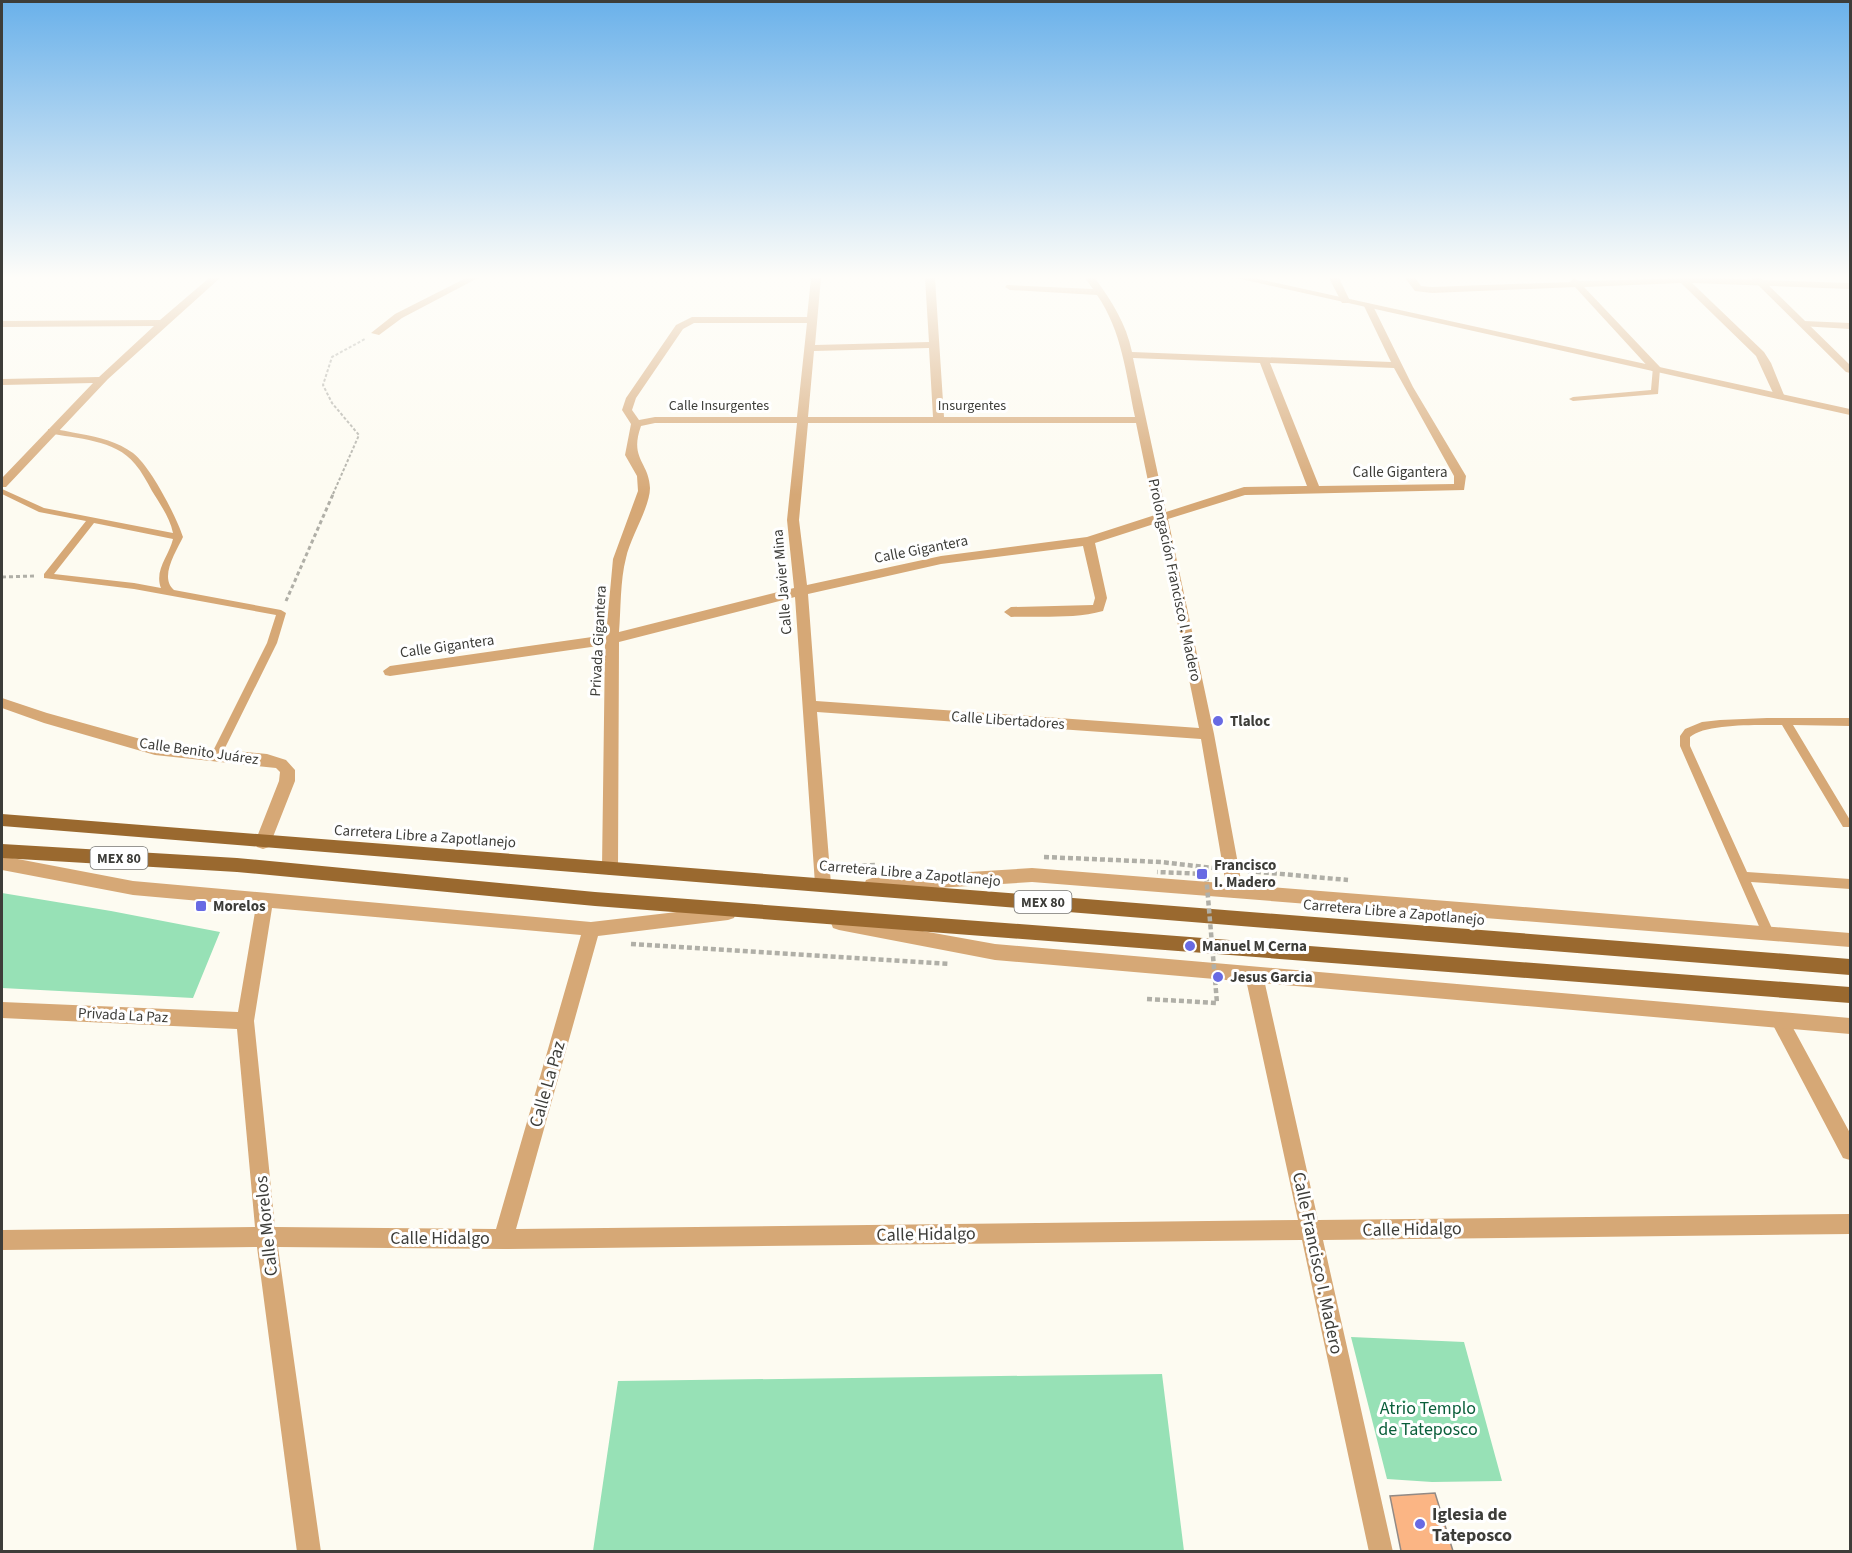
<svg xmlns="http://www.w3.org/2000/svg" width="1852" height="1553" font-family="'Source Sans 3',sans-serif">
  <rect width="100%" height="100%" fill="#fdfbf1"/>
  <path fill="#97e1b6" d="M2,893l109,18 109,21 -27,66 -191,-10z
    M1351,1337l113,5 38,139 -70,1 -45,-3z
    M1162,1374l22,177h-591l25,-170z"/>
  <path fill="#fbb584" stroke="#928a85" stroke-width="1.5" d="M1435,1493l18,58h-52l-11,-55z"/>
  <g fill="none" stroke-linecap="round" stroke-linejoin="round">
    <path stroke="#b0afa7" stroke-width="2" stroke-dasharray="3 2" stroke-linecap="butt" d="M333,494l26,-59 -27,-32 -9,-18 9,-28 33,-18"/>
    <path stroke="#b0afa7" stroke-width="3" stroke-dasharray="4 3" stroke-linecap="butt" d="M2,577l32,-1
      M286,601l48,-109"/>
    <path stroke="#b0afa7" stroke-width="4.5" stroke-dasharray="5 3" stroke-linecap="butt" d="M1044,857l117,5 52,6
      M838,867l37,-2
      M1248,871l100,9
      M631,944l319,20"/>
    <path fill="#d6a876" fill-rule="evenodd" d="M1653,367l7,2 -2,25 -85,7 -4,-2 4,-2 78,-7z
      M48,429c11,0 22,3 33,5 18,3 37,8 52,19 18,14 43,63 50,84 -7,15 -24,40 -9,53l107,20 5,3 -9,30 -57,115 -4,1 -5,-4 56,-112 9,-28 -142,-26 -90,-11v-4l42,-53 -47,-9 -37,-18v-5l42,19 129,25c-3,-15 -13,-29 -21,-42 -5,-9 -10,-19 -17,-27 -20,-25 -58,-25 -87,-31zM94,523l79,16c-4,17 -19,31 -12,49l-27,-5 -80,-9z
      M1767,718h83v8l-57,-1 57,95v7h-7l-61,-102c-20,0 -77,-2 -92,12v9l57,126 103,7v10l-99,-7 23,51 -2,4 -4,1 -4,-1 -2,-4 -82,-187v-10l5,-7 17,-7 18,-2z"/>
    <path fill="#d6a876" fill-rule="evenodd" d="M209,278h11l-112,101 -102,108h-4v-9l91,-95 -91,2v-6l97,-2 55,-51 -152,1v-6l158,-1z
      M466,278h12l-76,40 -23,17 -8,-2 24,-19z
      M811,278h10l-6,67 114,-3 -4,-64h10l9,139h191c-9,-43 -13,-86 -38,-122l-87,-5 -5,-3 2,-2 86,4 -8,-11h10c17,24 31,45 37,74l259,10 -27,-56 8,-2 41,83 53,89 -2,14 -219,5 -77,24 46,215 29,157 -2,5 -6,2 -6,-2 -2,-5 -26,-152 -384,-27 14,172 -2,5 -6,2 -6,-2 -2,-5 -20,-287 -176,45 -1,226 -2,5 -6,2 -6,-2 -2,-5 3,-223 -215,31 -5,-1 -2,-4 7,-5 216,-31 7,-76 25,-68 -1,-15 -12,-21 6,-31 -9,-14 4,-12 50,-73 16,-8h115zM694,323h113l-10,94h-142l-16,3 -7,-10 4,-12 47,-69zM929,348l4,69h-125l6,-66zM1133,358l127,5 47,123 -63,1 -78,25zM1270,363l124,5 60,108v8l-135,2zM655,423h142l-10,97 7,68 -175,44c2,-23 1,-51 7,-74 4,-20 24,-51 24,-70 -1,-26 -21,-29 -9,-62zM808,423h328l19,92 -68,22 -146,19 -134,29 -8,-65zM1157,523l42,205 -383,-27 -8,-107 133,-30 142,-18 12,52 -2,7 -82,2 -7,5 7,5c30,-1 63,2 92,-6l4,-13 -12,-55z
      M1329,278h10l11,23 -2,2h-6z
      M1405,278h10l6,8 11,1 138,-5 4,-4 5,3 125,-3 146,5v6l-158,-6 72,69 7,11 13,32 -5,3 -5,-3 -18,-39 -75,-73 -97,4 76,80 1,2 -5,3 -4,-1 -77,-84 -143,6 -17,-2z
      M1804,321l46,2v6l-49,-3 -2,-2z
      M2,698l45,15 108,30 112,11 19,6 9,10v11l-26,66 -6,2 -6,-2 -2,-5 24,-61 1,-9 -4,-4 -121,-13 -111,-32 -42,-15z
      M2,856l131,25 458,41 137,-16 6,2 2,5 -2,5 -6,2 -130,16 -82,293 782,-9 -53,-245 3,-6 6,-2 6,2 3,6 55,245 532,-6v20l-527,6 70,312h-24l-67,-312 -799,9 -225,-2 43,305h-24l-40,-305 -255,3v-20l253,-3 -18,-198 -235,-11v-16l236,10 18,-106 -123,-11 -131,-25zM272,908l309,27 -85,294 -221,-2 -21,-206z
      M1780,1013l6,2 64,118v27l-7,-2 -69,-131 -3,-6 3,-6z"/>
    <path fill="#d6a876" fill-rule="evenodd" d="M1236,278h18l596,131v6z
      M1751,278h10l89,87v8l-4,-1z
      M1032,868l818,65v14l-818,-65 -160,10 -6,-2 -2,-5 2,-5 6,-2z
      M839,916l156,28 855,74v16l-855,-74 -156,-30 -6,-2 -2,-5 2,-5z"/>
    <path fill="#9a692f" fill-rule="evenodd" d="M2,814l1848,145v16l-1848,-149z
      M2,844l235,14 358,34 1255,95v16l-1255,-97 -358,-34 -235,-14z"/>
    <path stroke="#b0afa7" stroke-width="4.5" stroke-dasharray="5 3" stroke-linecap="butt" d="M1147,999l70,4 -11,-129 -49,-2"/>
  </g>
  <linearGradient id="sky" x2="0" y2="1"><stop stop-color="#6ab1ea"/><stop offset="0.56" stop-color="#fefdf9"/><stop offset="1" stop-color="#fefdf9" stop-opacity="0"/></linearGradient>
  <rect width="1852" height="495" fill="url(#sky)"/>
  <g fill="#686ae3" stroke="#fff" stroke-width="2">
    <circle cx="1218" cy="721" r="6"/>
    <rect x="1196" y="868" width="12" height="12" rx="3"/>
    <rect x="195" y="900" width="12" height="12" rx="3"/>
    <circle cx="1190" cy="946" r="6"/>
    <circle cx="1218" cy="977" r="6"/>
    <circle cx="1420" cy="1524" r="6"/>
  </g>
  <g text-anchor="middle" stroke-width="6" stroke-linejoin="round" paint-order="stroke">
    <g font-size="14" fill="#3d3d39" stroke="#fff">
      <text x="719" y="410">Calle Insurgentes</text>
      <text x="972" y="410">Insurgentes</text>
    </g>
    <g fill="#fff" stroke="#777774" stroke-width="1.5">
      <rect x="90.5" y="847" width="57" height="22" rx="4.5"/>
      <rect x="1014.5" y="891" width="57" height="22" rx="4.5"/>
    </g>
    <g font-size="14" font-weight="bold" fill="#3d3d39">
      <text x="119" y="863">MEX 80</text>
      <text x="1043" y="907">MEX 80</text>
    </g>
    <g font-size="15" fill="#3d3d39" stroke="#fff">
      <text x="1400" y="477">Calle Gigantera</text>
      <text transform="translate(921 549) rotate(-11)" y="5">Calle Gigantera</text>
      <text transform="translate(1175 580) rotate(78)" y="5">Prolongación Francisco I. Madero</text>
      <text transform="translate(782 582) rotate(-95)" y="5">Calle Javier Mina</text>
      <text transform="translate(598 641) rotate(-87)" y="5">Privada Gigantera</text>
      <text transform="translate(447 646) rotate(-8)" y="5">Calle Gigantera</text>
      <text transform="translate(1008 720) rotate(4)" y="5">Calle Libertadores</text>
      <text transform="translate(199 751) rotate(8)" y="5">Calle Benito Juárez</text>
      <text transform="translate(425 836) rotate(4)" y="5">Carretera Libre a Zapotlanejo</text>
      <text transform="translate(910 873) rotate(5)" y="5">Carretera Libre a Zapotlanejo</text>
      <text transform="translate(1394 912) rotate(5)" y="5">Carretera Libre a Zapotlanejo</text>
      <text transform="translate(123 1015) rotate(3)" y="5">Privada La Paz</text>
    </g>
    <g font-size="15" font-weight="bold" fill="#3d3d39" stroke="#fff" text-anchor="start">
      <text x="1230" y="726">Tlaloc</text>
      <text x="1214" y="870">Francisco<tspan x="1214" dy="17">I. Madero</tspan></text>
      <text x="213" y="911">Morelos</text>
      <text x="1202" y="951">Manuel M Cerna</text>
      <text x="1230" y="982">Jesus Garcia</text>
    </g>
    <g font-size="18" fill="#3d3d39" stroke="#fff">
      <text transform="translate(547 1084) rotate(-74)" y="6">Calle La Paz</text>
      <text transform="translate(266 1226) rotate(-96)" y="6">Calle Morelos</text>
      <text transform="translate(1412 1229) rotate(-1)" y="6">Calle Hidalgo</text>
      <text transform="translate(926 1234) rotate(-1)" y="6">Calle Hidalgo</text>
      <text x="440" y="1244">Calle Hidalgo</text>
      <text transform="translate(1318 1263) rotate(78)" y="6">Calle Francisco I. Madero</text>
    </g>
    <g font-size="18" fill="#0b5f3b" stroke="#fff">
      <text x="1428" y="1414">Atrio Templo<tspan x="1428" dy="21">de Tateposco</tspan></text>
    </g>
    <g font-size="18" font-weight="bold" fill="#3d3d39" stroke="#fff" text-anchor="start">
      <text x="1432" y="1520">Iglesia de<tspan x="1432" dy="21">Tateposco</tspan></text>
    </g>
  </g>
  <rect width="1852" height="1553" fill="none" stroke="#3d3d39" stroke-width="6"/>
</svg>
